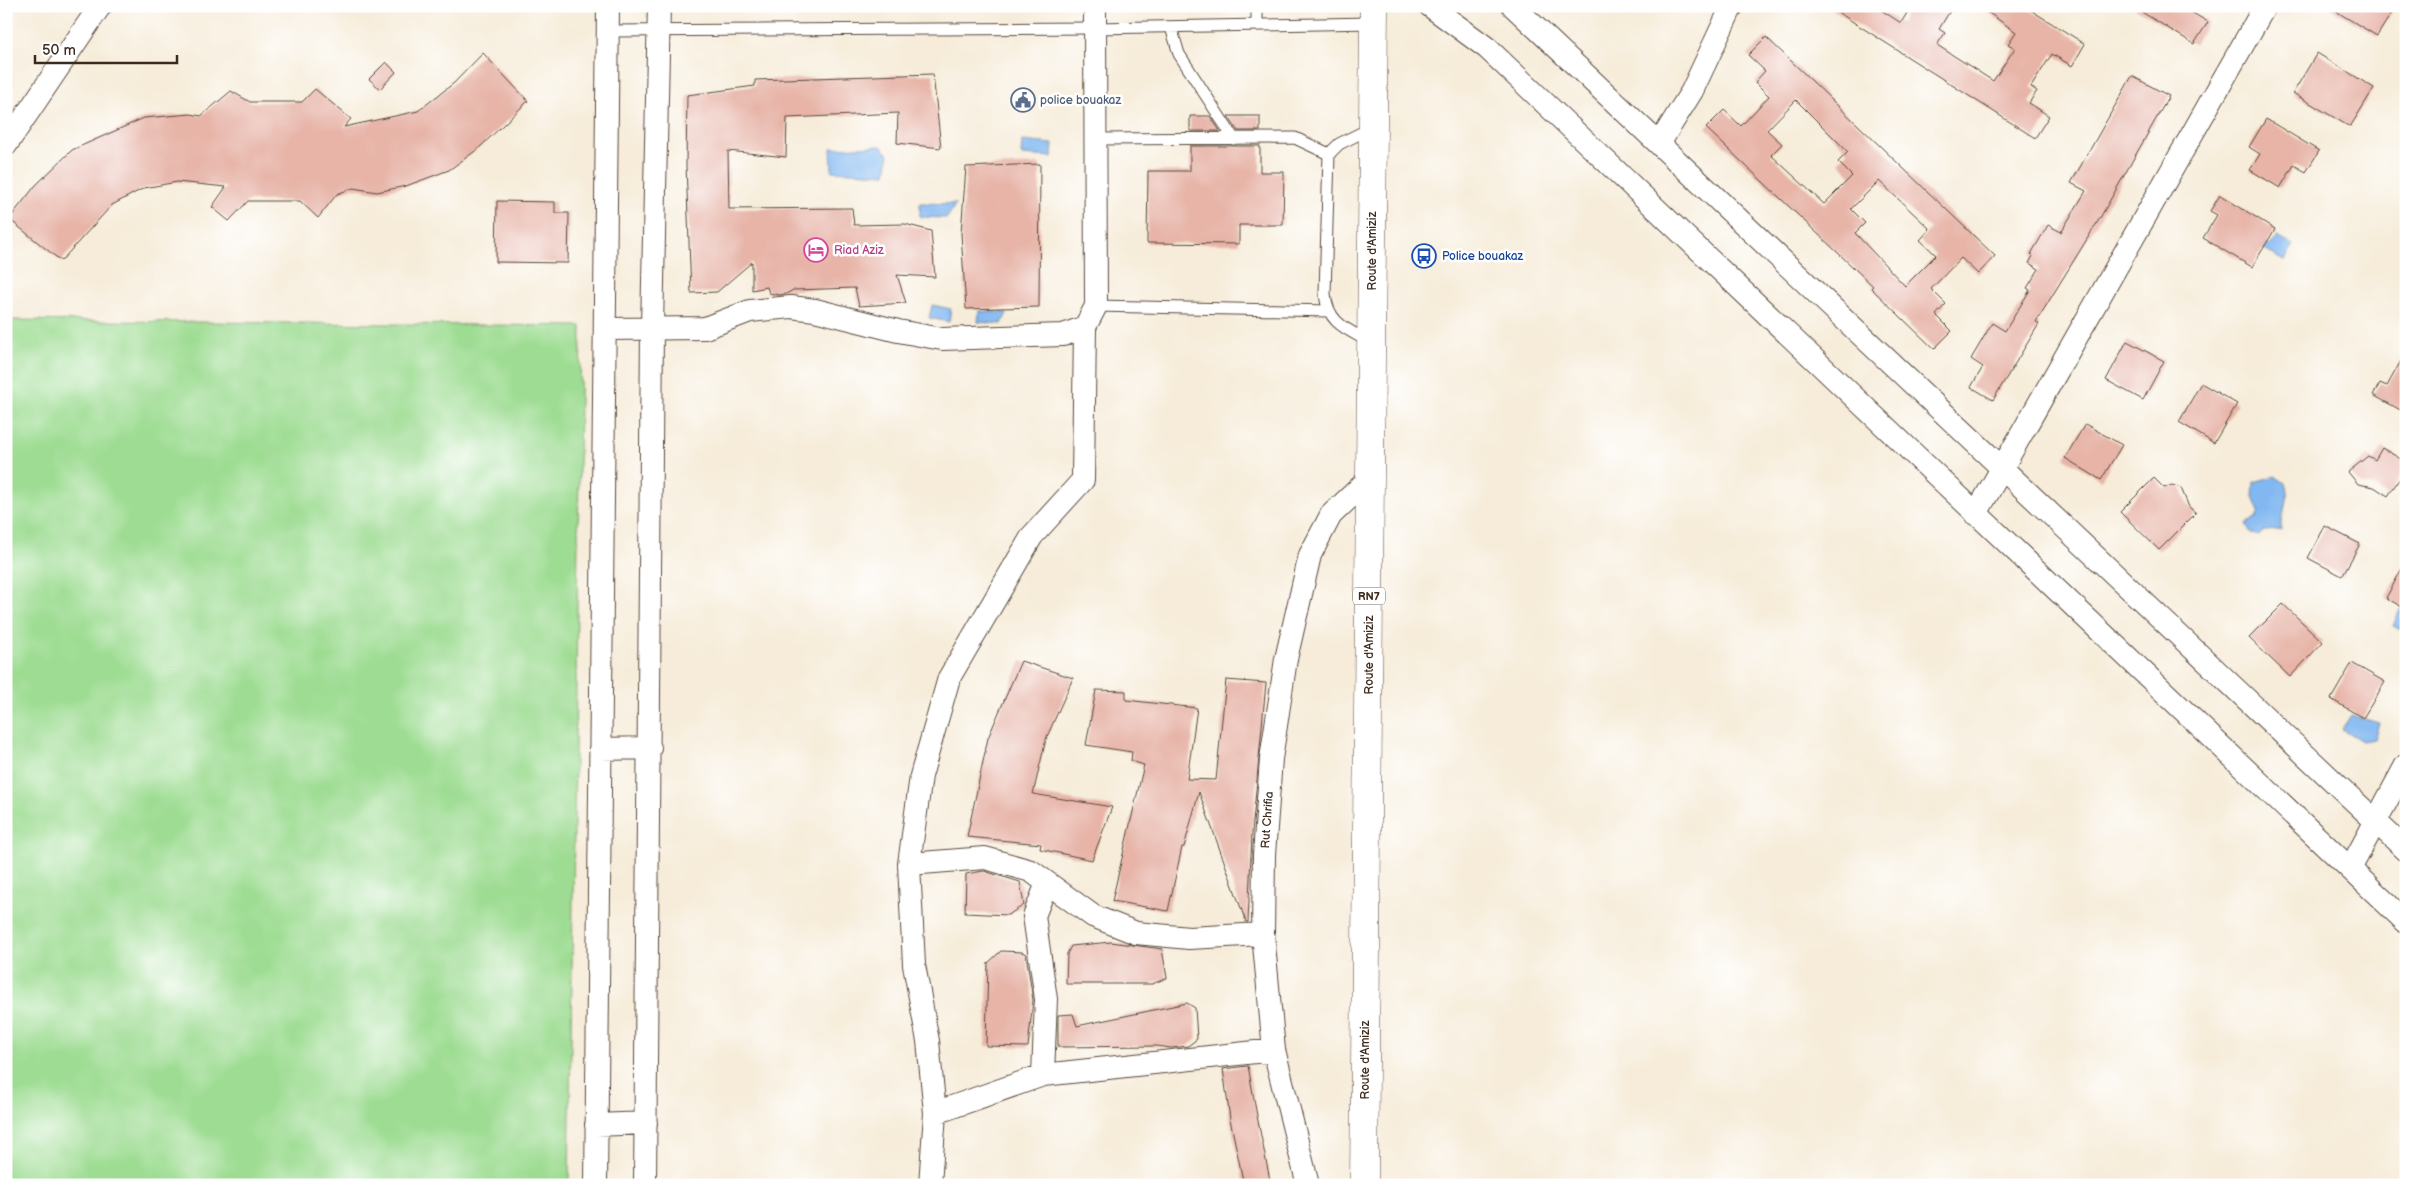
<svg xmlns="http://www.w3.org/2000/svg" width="2412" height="1191" font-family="'Balsamiq Sans',sans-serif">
  <rect width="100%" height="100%" fill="#fff"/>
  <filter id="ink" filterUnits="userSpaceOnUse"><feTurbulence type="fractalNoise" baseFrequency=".02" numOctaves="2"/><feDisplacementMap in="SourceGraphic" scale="10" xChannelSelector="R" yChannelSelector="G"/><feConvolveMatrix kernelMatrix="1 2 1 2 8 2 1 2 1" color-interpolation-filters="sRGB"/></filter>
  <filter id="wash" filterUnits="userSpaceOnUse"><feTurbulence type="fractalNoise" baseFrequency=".0096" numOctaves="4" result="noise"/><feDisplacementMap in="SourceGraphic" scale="20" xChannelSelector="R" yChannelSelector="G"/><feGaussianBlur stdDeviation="1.12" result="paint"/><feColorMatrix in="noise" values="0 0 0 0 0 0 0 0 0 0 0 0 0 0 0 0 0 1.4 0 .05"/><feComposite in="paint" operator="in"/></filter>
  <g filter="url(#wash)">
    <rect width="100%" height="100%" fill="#f6ecd9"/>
    <path fill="#9ddc92" stroke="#6c8358" d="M6,320l575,6 -12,859h-563z"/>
    <path fill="#81b8f1" stroke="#5e7188" d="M1022,141l31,3 -1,13 -31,-2z
      M881,146l8,8 -3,20 -54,-3 -1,-23z
      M920,203l36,1 -9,14 -27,-1z
      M2250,237l19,9 8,-9 16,8 -8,16 -36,-19z
      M932,305l19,4 -2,13 -20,-4z
      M979,311l28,2 -5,11 -24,-2z
      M2275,476l10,7c7,23 -5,26 -4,47l-17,1 -5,5 -8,-3 -5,-9 10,-5 3,-7 -6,-15 1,-15z
      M2400,609l6,3v20l-13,-6z
      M2351,715l28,8 -5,16 -12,2 -20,-12z"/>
    <g id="blocks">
      <path fill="#e7b4a7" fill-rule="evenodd" d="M1828,6h47l26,17 10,-17h42l-14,23 6,4 -8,12 56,36 22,-33 -7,-4 8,-12 -37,-26h45l61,38 -13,22 -20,-12 -21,33 6,4 -8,12 20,13 -14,22z
        M2132,6h49l27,16 -14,22z
        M2327,6h69l-19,30z
        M1766,37l229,219 -17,18 -17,-16 -30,31 15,15 -10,11 16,16 -18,18 -63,-61 2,-2 -167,-158 18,-18 17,16 28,-30 -14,-14 10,-11 -17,-16zM1796,100l52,52 -10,10 14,14 -28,28 -53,-49 11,-11 -15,-14zM1879,181l51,48 -10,11 16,15 -31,31 -50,-53 10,-10 -14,-14z
        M483,53l45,48 -50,48 -29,21 -43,16 -29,6 -24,-4 -16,6 -19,24 -18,-17h-52l-19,20 -17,-14 14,-20 -49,-5 -33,6 -32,17 -51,56 -52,-42 27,-34 36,-35 72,-32 47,-4 10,2 30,-25 19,11h52l13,-13 36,30 -7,8 74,-16 36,-28z
        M2317,53l57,35 -24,39 -57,-34z
        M386,62l10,10 -16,17 -11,-10z
        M933,74l8,74 -44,-5 1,-30 -111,5 -1,39 -58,-6 1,58 123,-1 2,17 51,-1 26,7 4,46 -38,-2 9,28 -47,3 -4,-18 -62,2 -7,4 -7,1 -10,-2 -2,-6 -15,3v-28l-35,30 -26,1 -5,-128 1,-70 68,-9v-6z
        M2132,76l37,20 -69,122 -64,104 3,2 -46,76 -22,-13 12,-20 -12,-8 21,-36 13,8 25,-41 -3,-2 12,-19 -10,-6 4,-7 -2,-2 17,-29 13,7 25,-41 -15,-8z
        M1190,116h20l10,15h-30z
        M1228,116h32v15h-22z
        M2266,119l53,32 -13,21 -12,-7 -14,23 -30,-18 10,-16 -11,-7z
        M1190,146h70v26h24l-1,53h-44v19l-92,-1 1,-72h42z
        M1040,164l-1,143 -73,2 -5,-76 5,-66z
        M2220,195l55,34 -23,38 -49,-29 14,-23 -7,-4z
        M497,201l58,1v11h14l-1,50 -72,-1z
        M2127,341l37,20 -21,39 -37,-20z
        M2406,352v61l-33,-18 7,-12 7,3z
        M2201,383l36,21 -23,39 -35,-21z
        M2085,424l37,21 -21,35 -36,-22z
        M2382,448l24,14v7l-18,27 -14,-9 -16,-3 -10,-12 20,-16 7,4z
        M2154,478l10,10 8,-3 9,3 8,19 7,6 -37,37 -39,-38z
        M2325,526l35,18 -18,32 -34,-18z
        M2406,561v48l-20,-11z
        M2283,604l40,38 -33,35 -41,-39z
        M1021,661l52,17 -27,61 -13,55 79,13 -20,53 -52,-11 1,-5 -74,-7 21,-99z
        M2352,663l33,19 -22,36 -32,-19z
        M1226,680l40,3 -14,150 -4,89h-2l-47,-130 -15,55h-2l-14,64 -56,-10 32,-136 -13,-4 1,-9 -46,-7 10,-55 30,1v9l71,8 -10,71 29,1z
        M984,871l36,11 4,23 -16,10 -43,-2 1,-39z
        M1111,942l51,7 5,29 -15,6h-86l1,-30 4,-8z
        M1001,951l21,1 4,2 7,46 -5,47 -42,-1 2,-83z
        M1187,1003l8,5 2,31 -9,7 -17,2 -14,-2 -99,1v-32l15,-1 4,12z
        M1248,1066l9,50 14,69h-27l-14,-66 -7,-50z"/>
    </g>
  </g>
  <g filter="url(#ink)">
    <use href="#blocks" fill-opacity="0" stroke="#57473a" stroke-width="1"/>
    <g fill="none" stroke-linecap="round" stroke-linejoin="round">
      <g stroke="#57473a" stroke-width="13">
        <path id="service" d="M1257,25v-19
          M1171,27l8,27 55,85
          M609,31l486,-3 279,-5
          M1095,139l200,-1 34,16
          M1096,306l232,5
          M1370,342c-23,-13 -42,-18 -45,-48l4,-140 10,-10 32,-16"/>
      </g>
      <g stroke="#57473a" stroke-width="24">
        <path id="minor" d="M1430,6l57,42 919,874
          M1513,6l893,844
          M1659,144l33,-53 40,-85
          M6,145l94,-139
          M606,329l99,-1 45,-17 41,-4 24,3 83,21 44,8 121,-4 22,-8
          M1976,514l289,-508
          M600,749l50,-1
          M909,864l76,-6 46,13 62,45 43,17 53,5 74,-4
          M2350,869l56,-104
          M1043,1075l3,-76 -12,-83 13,-33
          M935,1113l108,-38 231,-25
          M596,1125l50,-2
          M596,1185l12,-1179
          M645,1185l7,-857 7,-322
          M930,1185l5,-72 -7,-72 -14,-76 -5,-101 12,-88 28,-98 83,-142 51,-56 2,-153 11,-21 -1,-300
          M1308,1185l-34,-135 -11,-116 1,-79 7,-96 15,-100 24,-104 21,-40 39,-37"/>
      </g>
      <g stroke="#57473a" stroke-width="29">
        <path id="primary" d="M1364,1185l10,-1179"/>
      </g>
      <use href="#service" stroke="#fff" stroke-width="11"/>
      <use href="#minor" stroke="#fff" stroke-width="22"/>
      <use href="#primary" stroke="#fff" stroke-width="28"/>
    </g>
  </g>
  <defs>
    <g id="civic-ring" transform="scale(1.25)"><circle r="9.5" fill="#fff" stroke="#5c6f8a" stroke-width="1.5"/><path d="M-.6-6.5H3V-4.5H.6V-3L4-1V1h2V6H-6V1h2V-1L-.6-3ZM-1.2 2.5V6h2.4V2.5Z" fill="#5c6f8a"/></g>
    <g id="hotel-ring" transform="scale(1.25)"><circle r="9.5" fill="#fff" stroke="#d1479c" stroke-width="1.5"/><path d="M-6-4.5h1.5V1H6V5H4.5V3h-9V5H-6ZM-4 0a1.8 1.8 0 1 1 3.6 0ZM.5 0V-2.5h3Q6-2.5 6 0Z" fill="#d1479c"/></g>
    <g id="bus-ring" transform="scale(1.25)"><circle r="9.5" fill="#fff" stroke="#1a4fb4" stroke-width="1.5"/><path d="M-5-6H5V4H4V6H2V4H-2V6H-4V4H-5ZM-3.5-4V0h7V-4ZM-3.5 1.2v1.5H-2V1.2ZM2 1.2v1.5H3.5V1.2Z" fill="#1a4fb4"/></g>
  </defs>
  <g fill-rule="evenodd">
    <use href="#civic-ring" x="1023" y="100"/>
    <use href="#hotel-ring" x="816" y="250"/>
    <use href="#bus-ring" x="1424" y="256"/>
  </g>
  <g text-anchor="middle" stroke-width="5" stroke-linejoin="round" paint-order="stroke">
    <rect fill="#fff" stroke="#766a62" stroke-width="1" x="1353" y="587.5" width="32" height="17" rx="4"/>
    <g font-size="11" font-weight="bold" fill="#3b2a1e">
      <text x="1369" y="600">RN7</text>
    </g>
    <g font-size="12" fill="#4e5e75" stroke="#fff" text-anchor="start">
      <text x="1040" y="104">police bouakaz</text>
    </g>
    <g font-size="12" fill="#b23c85" stroke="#fff" text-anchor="start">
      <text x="834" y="254">Riad Aziz</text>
    </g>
    <g font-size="12" fill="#3b2a1e" stroke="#fff">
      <text transform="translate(1372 251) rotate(-90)" y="4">Route d'Amiziz</text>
      <text transform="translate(1369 655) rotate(-90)" y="4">Route d'Amiziz</text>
      <text transform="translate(1267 820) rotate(-86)" y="4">Rut Chrifia</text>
      <text transform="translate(1365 1060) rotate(-90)" y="4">Route d'Amiziz</text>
    </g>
    <g font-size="12" fill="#164399" stroke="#fff" text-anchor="start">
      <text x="1442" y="260">Police bouakaz</text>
    </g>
  </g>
  <rect width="2412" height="1191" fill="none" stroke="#fff" stroke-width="25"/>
  <path d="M35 55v8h142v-8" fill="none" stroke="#3b2a1e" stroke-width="2.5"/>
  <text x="42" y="55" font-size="15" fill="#3b2a1e" stroke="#ffffff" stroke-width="4" paint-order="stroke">50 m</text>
</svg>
